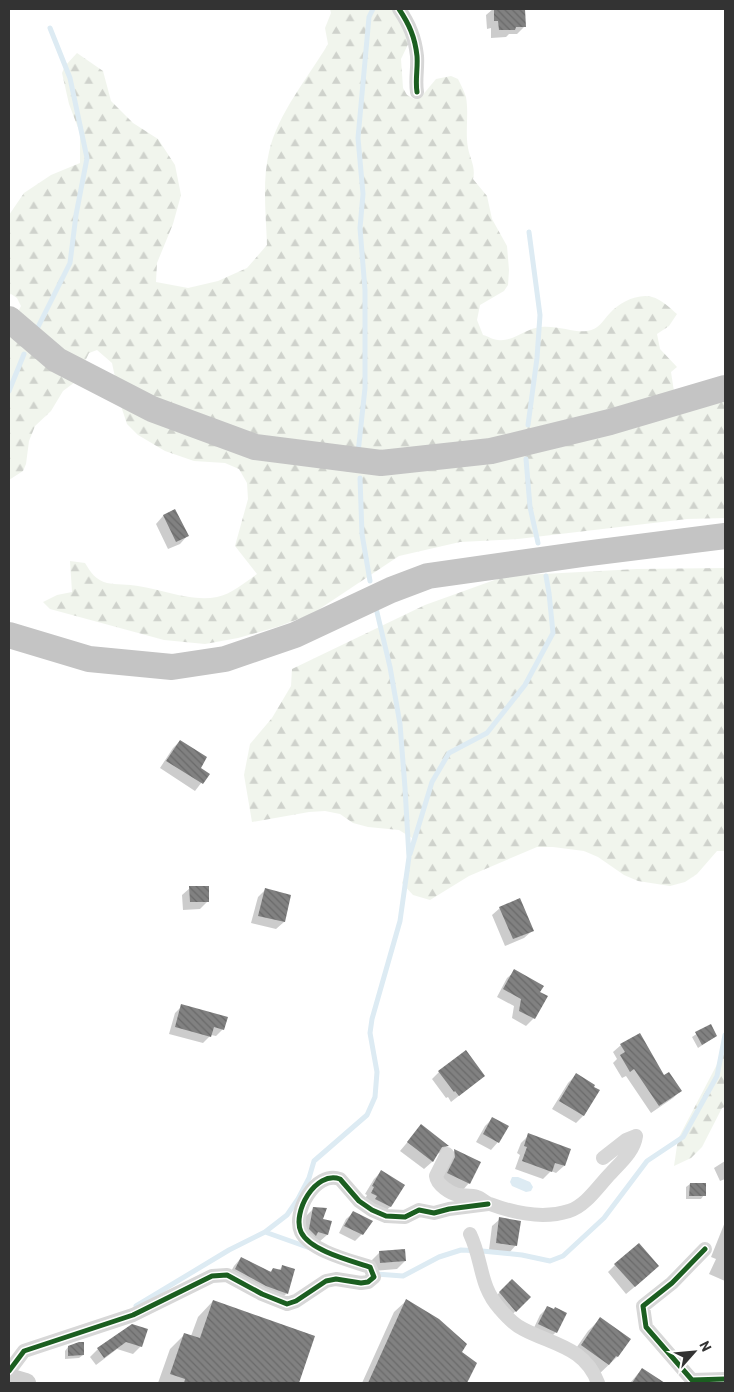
<svg xmlns="http://www.w3.org/2000/svg" width="734" height="1392" font-family="Barlow,sans-serif">
  <defs>
    <pattern id="forest-firs" width="22" height="20" patternUnits="userSpaceOnUse" patternTransform="scale(1.25)"><rect width="22" height="20" fill="#f1f5ed"/><path d="M5 1l3.5 6h-7zM16 11l3.5 6h-7z" fill="#cfd2cc"/></pattern>
    <pattern id="building-back-hatch" width="6" height="6" patternUnits="userSpaceOnUse" patternTransform="scale(1.25)"><rect width="6" height="6" fill="#818181"/><path d="M-1 5l2 2M0 0l6 6M5-1l2 2" fill="none" stroke="#6a6a6a"/></pattern>
  </defs>
  <rect width="100%" height="100%" fill="#fff"/>
  <path fill="url(#forest-firs)" d="M330,9h77l6,25 -12,25 2,29 4,7 7,4 7,-2 15,-18 15,-3 7,3c3,6 6,12 8,18 3,17 -1,34 2,51 2,11 8,19 5,31l14,17 5,23 15,27 2,24 -1,15 -4,6 -24,14 -3,15 6,15c5,1 10,5 15,5 15,2 28,-12 43,-13 15,-2 35,6 46,4 13,-2 15,-10 23,-18 9,-10 28,-20 42,-16 9,2 18,11 25,17l-8,12 -12,8 3,15 17,18 -6,5 4,26 50,-3v123l-38,1 -169,20 -58,3 -61,14 -87,58 -35,13 -39,11 -33,6 -41,-4 -114,-31 -7,-7 14,-7 15,-3 -2,-31 15,2c6,10 11,17 22,20 8,2 22,1 31,3 26,4 53,16 79,11 15,-3 28,-15 40,-23l-22,-28 13,-47 -1,-16 -8,-14 -14,-6 -31,-2 -29,-10 -27,-16 -11,-11 -6,-18 -9,-43 -15,-13 -8,3 -14,29 -12,9 -12,20 -16,15 -6,15 -3,23 -3,7 -14,9v-150l12,-24 -4,-8 -6,-4 -2,1v-80l15,-22 27,-18 29,-12v-30l-11,-29 -7,-31 3,-7 12,-13 26,18 8,30 22,22 25,16 17,26 6,30 -8,29 -16,39 -1,19 32,6 30,-7 29,-13 20,-23c-1,-31 -5,-63 2,-93 9,-39 39,-74 59,-108l-3,-16 6,-15z
    M725,568v283h-8l-20,23 -12,8 -15,4 -32,-5 -14,-6 -26,-18 -14,-6 -31,-4h-16l-68,29 -39,24 -17,-5 -11,-12 5,-13 5,-32 -13,-8 -31,-3 -15,-4 -13,-9 -15,-3 -16,1 -57,10 -8,-47 6,-31 22,-26 19,-32 1,-17 133,-64 75,-27 24,-3 113,-6z
    M725,1049v58l-3,1 -20,39 -11,11 -17,8 4,-27z"/>
  <path fill="#ddebf3" d="M512,1177h6l12,5 3,5 -2,4 -5,1 -14,-6 -2,-4z"/>
  <path fill="#0003" d="M493,9h31v18l-7,7h-8l-3,3 -15,1v-10l-4,1 -1,-14z
    M175,510l12,26 -7,8 -12,5 -12,-25 7,-8z
    M180,741l19,27 9,6 -13,17 -35,-23 13,-20z
    M190,888l18,13 -8,8 -17,1 -1,-15z
    M265,890l19,32 -8,7 -25,-6 7,-26z
    M500,908l32,23 -8,7 -19,8 -13,-31z
    M515,971l24,22 -5,25 -8,8 -14,-8 2,-12 -17,-9 10,-19z
    M182,1006l41,23 -7,7 -5,-1 -8,8 -34,-9 6,-21z
    M710,1025l6,11 -18,12 -6,-11z
    M621,1045l43,32 16,14 -7,7 -22,15 -25,-37 -4,2 -9,-15 4,-4 -4,-7z
    M439,1072l45,4 -33,26 -3,-5 -2,1 -14,-19z
    M576,1075l22,16 -15,25 -7,7 -24,-14 16,-26z
    M492,1119l6,23 -7,8 -15,-8 9,-16z
    M421,1126l26,20 -7,7 -3,1 -5,8 -8,7 -24,-18z
    M529,1135l35,31 -8,7 -5,-2 -8,8 -28,-10 5,-14 -3,-2 4,-10z
    M454,1151l15,32 -7,8 -21,-10 6,-23z
    M725,1161v18l-5,2 -6,-13z
    M381,1172l22,13 -13,22 -8,7 -18,-13 3,-6 -2,-1 9,-15z
    M690,1184l14,11 -3,4h-15v-12z
    M313,1209l8,10 6,16 -8,7 -17,-5 4,-21z
    M353,1213l9,21 -7,7 -16,-8 7,-14z
    M500,1219l16,26 -7,8 -20,-3 3,-24z
    M725,1222v59l-16,-7 7,-15 -5,-2z
    M380,1252l25,9 -8,8 -24,2 -1,-11z
    M241,1258l29,14 3,-3 5,2 5,-5 4,27 -8,8 -51,-24 6,-11z
    M615,1265l35,9 -24,20 -18,-22z
    M512,1280l17,17 -21,22 -16,-19z
    M213,1301l101,35 -16,47h-140l12,-34 15,-15 6,2 7,-19z
    M406,1301l55,51 14,11 -9,20h-104l32,-71z
    M548,1307l8,25 -8,8 -16,-8 8,-17z
    M600,1319l29,21 -12,17 -20,19 -27,-19 18,-26z
    M130,1326l11,20 -8,8 -16,-5 -21,16 -6,-8 8,-8z
    M68,1347l15,8 -4,3 -14,1v-8z
    M642,1369l21,14h-33z"/>
  <g fill="none" stroke-linecap="round" stroke-linejoin="round">
    <path stroke="#ddebf3" stroke-width="5" d="M37,329l33,-66 6,-48 11,-57 -17,-80 -20,-50
      M9,391l15,-37
      M528,425l9,-67 3,-43 -11,-83
      M358,453l7,-65v-98l-5,-62 3,-34 -5,-56 11,-121 4,-8
      M526,459l4,48 8,36
      M360,478l2,56 8,47
      M410,854l22,-72 17,-29 38,-20 38,-48 28,-52 -4,-40 -3,-17
      M265,1232l45,16
      M376,1274l27,2 36,-19 22,-7 21,1 40,4 28,6 13,-5 41,-38 43,-57 36,-24 34,-61 8,-41
      M136,1306l93,-56 36,-18 22,-17 11,-16 11,-21 5,-17 53,-46 8,-18 2,-25 -7,-39 2,-14 28,-98 9,-64 -4,-69 -5,-64 -10,-57 -14,-59"/>
  </g>
  <path fill="url(#building-back-hatch)" d="M494,9h31l1,18h-10l-1,3h-16l-1,-9h-4z
    M175,509l14,27 -13,6 -13,-27z
    M180,740l27,17 -6,11 9,6 -7,10 -37,-23z
    M189,886h20v16h-19z
    M265,888l26,7 -6,27 -27,-6z
    M520,898l14,33 -21,8 -14,-32z
    M514,969l30,17 -4,6 8,4 -13,23 -16,-8 2,-12 -18,-10z
    M181,1004l47,13 -4,13 -10,-3 -3,10 -36,-10z
    M711,1024l6,12 -15,9 -7,-13z
    M640,1033l24,42 5,-3 13,19 -23,15 -25,-37 -4,3 -10,-17 5,-3 -5,-8z
    M466,1050l19,26 -26,20 -4,-5 -1,1 -16,-21z
    M576,1073l19,12 -1,2 6,3 -16,26 -25,-15z
    M492,1117l17,9 -10,17 -16,-9z
    M421,1124l28,22 -7,1 -9,15 -26,-20z
    M528,1133l43,16 -6,17 -10,-3 -3,9 -30,-11 5,-14 -3,-1z
    M454,1149l27,13 -11,22 -23,-11 8,-16z
    M381,1170l24,15 -14,22 -16,-8 2,-3 -6,-3 3,-6 -2,-1z
    M690,1183h16v13h-17z
    M313,1207l14,1 -4,11 9,2 -4,14 -10,-3 -2,4 -7,-7z
    M353,1211l20,10 -10,14 -19,-9z
    M499,1217l22,4 -4,25 -21,-3z
    M639,1243l20,23 -24,21 -21,-23z
    M405,1249l1,12 -26,2 -1,-12z
    M241,1257l30,15 2,-4 8,2 1,-5 13,4 -7,25 -22,-8 -31,-17z
    M512,1279l19,18 -15,15 -17,-20z
    M406,1299l33,20 28,25 -5,8 15,11 -10,20h-99z
    M213,1300l102,36 -16,47h-115l1,-4 -15,-5 14,-41 16,5z
    M547,1306l7,3 1,-2 12,6 -10,20 -19,-9z
    M600,1317l31,22 -13,18 -2,-1 -7,9 -28,-20z
    M132,1324l16,5 -6,18 -16,-5 -22,16 -7,-10z
    M79,1342h5v13l-16,1v-10z
    M642,1368l23,15h-33z"/>
  <g fill="none" stroke-linecap="round" stroke-linejoin="round">
    <path stroke="#d7d7d7" stroke-width="14" d="M399,9c10,15 16,28 18,47 1,12 -2,24 0,36
      M447,1154l-11,22c1,9 14,17 22,19 6,1 13,0 19,2 5,1 8,6 13,7 24,9 54,15 79,7 17,-5 30,-26 42,-38 10,-11 23,-22 25,-37
      M603,1158l23,-18 10,-4
      M470,1234c13,27 9,52 30,75 6,7 14,16 23,20 30,16 62,18 75,54
      M705,1249l-33,34 -29,23 3,21 46,53 33,-1
      M9,1371l15,-20 109,-36 79,-39 15,-1 35,19 25,10 9,-3 30,-20 10,-2 25,4 7,-1 6,-5 -4,-10c-18,-6 -60,-16 -69,-35 -9,-19 14,-62 39,-53l19,22 13,9 14,6 19,1 14,-7 15,3 15,-4 39,-5"/>
    <path stroke="#d0d0d0" stroke-width="20" d="M9,1378l17,5"/>
    <path stroke="#c4c4c4" stroke-width="26" d="M9,319l48,41 95,49 103,38 126,16 110,-12 119,-29 115,-34
      M9,635l80,24 83,8 53,-8 70,-24 96,-45 37,-14 155,-22 142,-18"/>
    <g stroke="#fff" stroke-width="8">
      <path id="cycleway" d="M399,9c10,15 16,28 18,47 1,12 -2,24 0,36
        M705,1249l-33,34 -29,23 3,21 46,53 33,-1
        M9,1371l15,-20 109,-36 79,-39 15,-1 35,19 25,10 9,-3 30,-20 10,-2 25,4 7,-1 6,-5 -4,-10c-18,-6 -60,-16 -69,-35 -9,-19 14,-62 39,-53l19,22 13,9 14,6 19,1 14,-7 15,3 15,-4 39,-5"/>
    </g>
    <use href="#cycleway" stroke="#1b5e20" stroke-width="5"/>
  </g>
  <rect width="734" height="1392" fill="none" stroke="#333333" stroke-width="20"/>
  <g transform="translate(694 1352) rotate(63)" stroke="#ffffff" stroke-width="4" paint-order="stroke">
  <path d="M0-4L9 19L0 12L-9 19Z" fill="#333333"/>
  <text y="-8" font-size="14" font-weight="bold" text-anchor="middle" fill="#333333">N</text>
  </g>
</svg>
